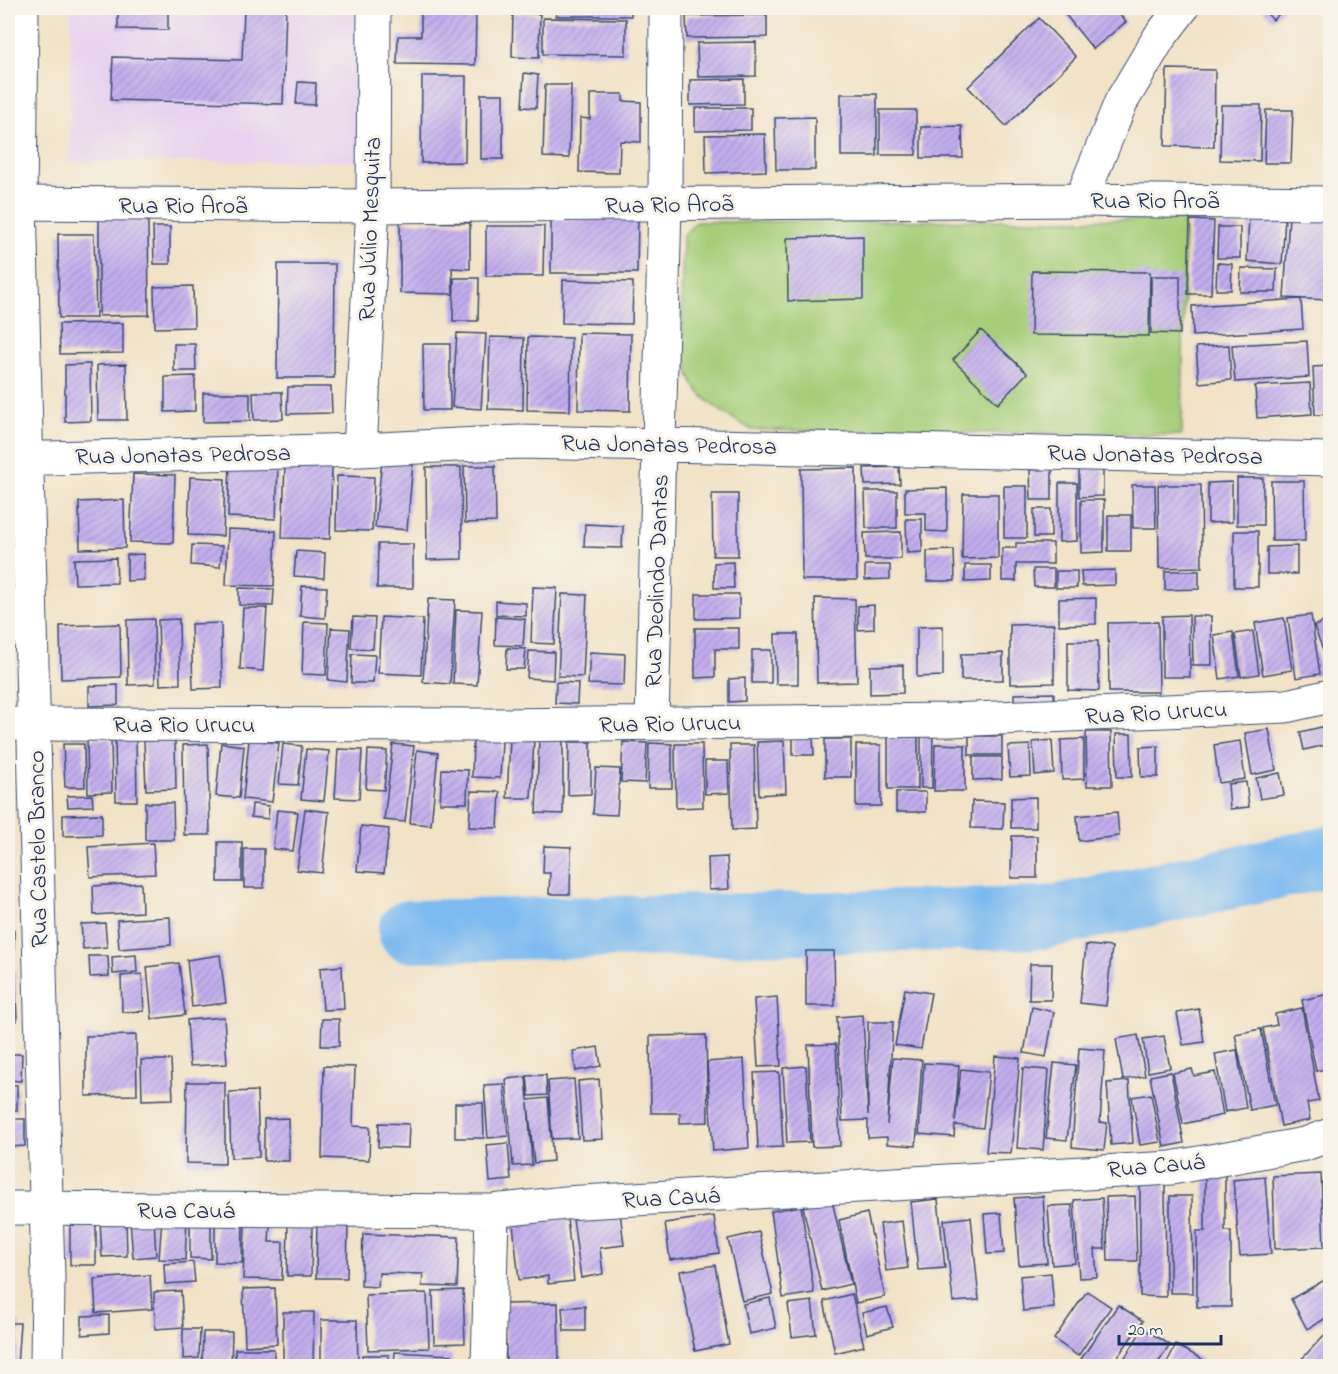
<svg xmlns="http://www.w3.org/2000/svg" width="1338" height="1374" font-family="'Indie Flower',sans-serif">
  <defs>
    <pattern id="building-hatch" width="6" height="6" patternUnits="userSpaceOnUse" patternTransform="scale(1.5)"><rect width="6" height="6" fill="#c4aeef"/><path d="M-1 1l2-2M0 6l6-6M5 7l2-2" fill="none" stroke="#9e8ec5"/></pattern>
  </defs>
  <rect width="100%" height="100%" fill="#f7f3e8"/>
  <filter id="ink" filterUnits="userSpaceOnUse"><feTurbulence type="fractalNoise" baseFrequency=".0167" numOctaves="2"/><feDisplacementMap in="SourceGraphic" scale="12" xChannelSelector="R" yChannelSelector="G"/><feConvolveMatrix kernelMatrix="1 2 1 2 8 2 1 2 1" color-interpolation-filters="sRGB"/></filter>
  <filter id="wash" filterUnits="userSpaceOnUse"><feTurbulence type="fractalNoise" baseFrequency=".008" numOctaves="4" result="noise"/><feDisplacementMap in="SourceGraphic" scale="24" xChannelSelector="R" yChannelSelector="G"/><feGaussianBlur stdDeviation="1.35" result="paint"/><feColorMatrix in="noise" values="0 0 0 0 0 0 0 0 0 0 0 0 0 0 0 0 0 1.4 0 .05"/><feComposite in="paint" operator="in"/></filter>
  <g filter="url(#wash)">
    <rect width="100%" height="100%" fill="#f2e2c6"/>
    <path fill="#e7d2ef" d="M71,8h302l-1,153 -302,1z"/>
    <path fill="#a6ce79" stroke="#607e6c" stroke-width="1.5" d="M1185,219l-3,216 -430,-5c-18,-11 -43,-24 -56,-42 -21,-30 -13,-114 -13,-152l13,-14z"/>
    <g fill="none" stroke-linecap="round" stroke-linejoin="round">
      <path stroke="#7dbaf0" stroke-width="62" d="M409,931l635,-13 286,-61"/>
    </g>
    <g id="blocks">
      <path fill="url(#building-hatch)" d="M118,8h50v22l-50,-1z
        M244,8h42l-3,96 -172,-4 2,-43 129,3z
        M557,8h74v8h-75z
        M690,8h76v4l-76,-1z
        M1060,8h54l12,14 -33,27z
        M1261,8h24l-12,12z
        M421,13l55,1 -1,51 -78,-1 1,-28h23z
        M513,13l27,1 -1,44 -27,-1z
        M767,15v22l-80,1 -1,-22z
        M543,18l83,1v36l-83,-1z
        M1039,18l37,39 -70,69 -38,-39z
        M756,42v34l-58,1 -1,-34z
        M1167,69l48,1 -1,77 -49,-1z
        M524,73l14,2 -2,33 -14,-1z
        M422,76h44l-1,86 -44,1z
        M744,79v25l-54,1v-25z
        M298,82l18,1 -1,22 -19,-1z
        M545,85h26l-2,73 -26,-1z
        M481,94h22v65h-22z
        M590,94h33v7l18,1v40l-21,-1 -1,32 -40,-1 1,-54 10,1z
        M841,94h36v62h-36z
        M1221,105h40l-1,56 -40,-1z
        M695,108h56v22l-56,1z
        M880,110h36v45h-36z
        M1266,110h27l-2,53h-27z
        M815,117v53h-39l-1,-52z
        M962,126l1,32h-42v-31z
        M765,134l1,37 -60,2 -1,-38z
        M1249,215l36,2 -3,47 -35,-3z
        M1289,216l41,2v82l-46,-2z
        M148,218l1,97 -50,1v-97z
        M551,219h87l-1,54h-86z
        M1190,220l24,1 -3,73h-23z
        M400,222l70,1v46l-18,-1 1,26 -53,-1z
        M486,226h58l-1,50h-57z
        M153,227h17v37h-16z
        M1218,227h22v31h-23z
        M58,234h36l2,84h-37z
        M863,236v63l-75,2 -1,-63z
        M1217,263l15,1 -1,26h-15z
        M278,264h57l-1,114h-57z
        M1241,268l36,1 -1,23h-36z
        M1032,271l118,1 -1,64 -118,-1z
        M1151,276h29v58l-29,-1z
        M454,278h25l-1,43h-25z
        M563,280l70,2 -1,42 -70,-1z
        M193,286l1,41 -39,1 -1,-41z
        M1301,299l2,30 -110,7 -1,-30z
        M123,323v30l-63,1 -1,-30z
        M981,330l46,43 -29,31 -45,-44z
        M457,333l29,1 -5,75 -29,-2z
        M579,333l52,1 -1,77 -52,-1z
        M490,337l34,1 -1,72 -35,-1z
        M528,337l43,1 -1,73 -43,-1z
        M1307,341l2,36 -74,5 -3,-37z
        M174,344h21l1,27h-22z
        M423,344h27v66h-26z
        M1229,345l2,35 -32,3 -3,-36z
        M90,364l1,57 -26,1v-57z
        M126,364l1,56h-29l-1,-55z
        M1330,366v48l-15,1 -2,-48z
        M195,376v35l-30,1v-35z
        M1310,383l2,31 -55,4 -2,-32z
        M288,387h43l1,26 -45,1z
        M253,392h29l1,27 -29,1z
        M203,393h47v28l-47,1z
        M382,460l31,3 -6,67 -32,-3z
        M230,464l48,1 -2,54 -48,-2z
        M285,466l47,1 -2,72 -48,-1z
        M464,466h31l1,56 -31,1z
        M426,467h35l1,92 -35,1z
        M899,467l1,17 -35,1 -1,-17z
        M856,468l1,112h-55l-1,-111z
        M1079,468h24v28l-24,1z
        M1052,469v31h-21l-1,-30z
        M133,474l42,1 -2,68 -43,-1z
        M337,476l37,1 -2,54 -36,-1z
        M190,477l35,2 -2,57 -35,-1z
        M1237,478h26v47h-26z
        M1271,481h33l1,60h-33z
        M1232,482v40l-24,1v-40z
        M1059,483h18v58l-18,1z
        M1132,485h23l1,43h-23z
        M1158,485h43l1,82 -43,1z
        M1004,486h23v52h-23z
        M947,488v44l-21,-1v-18h-21v-24z
        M865,491h32v37h-31z
        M712,494h26v62h-25z
        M963,494h35v64l-36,1z
        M124,500l1,48 -45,1 -1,-47z
        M1081,500h23v52l-23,1z
        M1034,509h17v28h-17z
        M1108,515h23v36h-23z
        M906,519h16v33l-15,1z
        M585,524l38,2 -1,22 -38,-1z
        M228,529l48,2 -2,55 -48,-1z
        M1234,531h24v56h-24z
        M901,532v27h-36l-1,-26z
        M1016,543h37v21h-37v17h-14v-33h14z
        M378,544h35v44h-36z
        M192,545l30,1 -2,21 -29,-2z
        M1297,546v28h-30v-27z
        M954,550l1,31h-28v-30z
        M296,551l29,2 -1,25 -30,-2z
        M144,554v26l-17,1v-26z
        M116,558l1,25 -42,1 -1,-25z
        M733,562l1,26h-20v-25z
        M865,565h25v14l-25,1z
        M965,565h26v16l-26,1z
        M1033,569h21v18h-20z
        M1115,570v15l-33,1 -1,-15z
        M1056,571h21v17h-21z
        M1165,571h34v18l-34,1z
        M302,586l25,1 -2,31 -25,-2z
        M533,587l24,1 -3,56 -23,-1z
        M239,588l35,1 -1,17 -34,-1z
        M562,594l25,1 -4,82 -25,-1z
        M696,594h43v24l-43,1z
        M815,598l40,1 2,83 -40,1z
        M1096,598v26l-37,1v-26z
        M428,599l27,1 -5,84 -27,-2z
        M496,601l30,2v13l-30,-1z
        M874,605v24l-16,1v-24z
        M243,608h24l-4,63 -23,-2z
        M456,610l26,1 -5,74 -24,-1z
        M1189,615l1,62h-28v-61z
        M1311,615l9,59 -24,4 -8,-60z
        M1192,616h19l1,49h-19z
        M353,617l22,1 -2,31 -22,-1z
        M381,617l42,2 -2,56 -43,-2z
        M496,617l29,2 -2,27 -28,-1z
        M1284,618l8,52 -29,5 -8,-52z
        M154,619l1,65 -27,1 -1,-65z
        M179,619l1,65 -20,1 -2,-65z
        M1330,619v50l-16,-43z
        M304,622l24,1 -2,52 -24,-1z
        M1158,622l1,70h-50l-1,-69z
        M221,623l1,65 -29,1 -2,-65z
        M120,624l1,53 -60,2 -1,-53z
        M1054,624v59l-44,1v-59z
        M943,626v50l-26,1v-50z
        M331,628l19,1 -3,53 -19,-2z
        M695,628h44v21h-24v28l-20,1z
        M1253,631l6,43 -18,3 -6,-43z
        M1233,632l6,44 -19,3 -6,-44z
        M775,634h23v50h-22z
        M1068,641h30l1,50 -31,-1z
        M507,648l19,1 -2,20h-18z
        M752,650h19v33h-19z
        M529,651l25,1 -1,28 -26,-2z
        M590,652l35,2 -1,31 -36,-1z
        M1003,653v27h-42v-26z
        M352,654l23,1 -2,28h-22z
        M903,665v28l-33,1v-28z
        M745,678v23l-16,1v-23z
        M556,682l22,1 -1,21 -22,-1z
        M118,685v20l-29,1v-20z
        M1054,693v15l-40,1v-15z
        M1330,725v19l-26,6 -4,-18z
        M1269,729l7,41 -24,5 -7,-42z
        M1086,732h25l1,54h-25z
        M921,733h12l-1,55h-11z
        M1116,734h15l1,43h-15z
        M115,736h21l1,65h-21z
        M969,736h33v19h-33z
        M888,737h30v52h-30z
        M111,738l1,54 -24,1 -1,-54z
        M793,738h20l1,17h-21z
        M510,739h24l-3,59h-24z
        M539,739l24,1v74l-27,-1z
        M825,739h26v38h-26z
        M1084,739v40l-22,1 -1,-40z
        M175,740l1,49 -30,1 -2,-49z
        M249,740l30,3 -7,59 -29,-3z
        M473,740l29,1 -2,37 -28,-1z
        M1052,740l2,33 -19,2 -2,-33z
        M784,741l2,52 -27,2 -2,-53z
        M1240,741l5,38 -26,4 -5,-38z
        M569,742h22v52l-23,1z
        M623,742l24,1 -2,40 -24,-1z
        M221,743l23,3 -5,52 -23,-2z
        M649,743l23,1v44h-24z
        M63,744h21l1,43h-20z
        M208,744l2,91h-26l-1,-90z
        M283,744l19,2 -4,39 -19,-1z
        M393,744l21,2 -9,76 -21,-2z
        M675,744h27l1,63 -27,1z
        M935,744l30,1v46h-31z
        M730,745h24l2,84 -24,1z
        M856,745h25v61h-25z
        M1030,745l1,31 -21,1 -2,-31z
        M1158,746v31h-17l-1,-30z
        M306,749l23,2 -5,50 -23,-2z
        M338,749l24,1 -3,49 -24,-1z
        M368,750l19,1 -3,39 -18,-1z
        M417,750l21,3 -7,72 -21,-2z
        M973,757h29v22l-29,1z
        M705,761h23l1,32 -24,1z
        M596,768l24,1 -3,46 -24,-1z
        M442,769l26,1 -1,33h-27z
        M1280,773l4,22 -24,4 -4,-21z
        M1246,782l3,25 -19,2 -2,-25z
        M471,791l29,1 -2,36 -29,-1z
        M896,792h30v20h-30z
        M92,795l1,11 -25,1 -1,-11z
        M1036,797v31h-25v-30z
        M972,801l32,1 -1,27 -32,-1z
        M145,803h28l1,37h-29z
        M252,804l17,2 -1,13 -17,-2z
        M305,809l24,3 -7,61 -25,-3z
        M277,810l21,2 -5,39 -20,-2z
        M1117,812l2,24 -40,5 -2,-25z
        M102,814v21l-39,1v-21z
        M361,826l28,3 -5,44 -27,-2z
        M1012,836h25v42h-26z
        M218,842h24v40h-24z
        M153,843l2,31 -65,3 -2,-30z
        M544,846l27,1 -1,47h-21l1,-21h-7z
        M244,849h20v39h-20z
        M727,857l2,32 -20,1 -1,-32z
        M141,883l1,29 -48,3 -1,-29z
        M170,917l1,28 -52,4 -2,-29z
        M105,923l2,24 -24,2 -2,-25z
        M8,930h6v24h-6z
        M1086,945l26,2 -6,59 -26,-3z
        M806,951h28l1,55h-29z
        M136,955l1,17 -24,2 -1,-17z
        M220,955l6,48 -34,4 -5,-47z
        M89,956h19l1,20 -19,1z
        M179,963l6,52 -33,4 -5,-52z
        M1030,964h22l-1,36h-22z
        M342,966l2,43 -21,1 -3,-42z
        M8,971h7l2,50 -9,1z
        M142,974l2,37 -22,1 -1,-36z
        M905,989l26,4 -10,56 -26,-4z
        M1329,994l1,74 -14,3 -14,-71z
        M777,997l4,69 -23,1 -4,-68z
        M1032,1007l22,5 -8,45 -22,-4z
        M1302,1008l17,93 -12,2 3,17 -29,6 -18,-98 14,-3 -2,-11z
        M1199,1009l5,33 -21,3 -6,-32z
        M863,1015l5,100v-93h25l-6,103 6,-67 29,2 -6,86 -29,-2v-7l-19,1v-18l-26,1 -5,-104z
        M224,1017l3,47 -37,2 -3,-46z
        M322,1019h17v27h-18z
        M1261,1029l14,76 -25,5 -15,-76z
        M136,1035l1,60 -51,1v-60z
        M706,1035l2,87 -28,1v-10h-29l-1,-77z
        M1138,1035l7,41 -22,4 -7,-41z
        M1164,1036l6,32 -22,4 -5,-33z
        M836,1044l4,102 -28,1 -4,-102z
        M598,1047l3,19 -25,5 -3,-20z
        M1079,1048l26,2 -5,72 7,1 -3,27 -32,-3z
        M1237,1050l9,58 -21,4 -10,-58z
        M8,1054h14l-1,27 -13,-1z
        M995,1056l25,2 -9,95 -25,-1z
        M744,1059l5,89 -36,3 -6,-89z
        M141,1060h30l2,39 -31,1z
        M924,1063l35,2 -4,57 6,-53 28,3 -6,56 -28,-3 -1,12 -35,-3z
        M1054,1063l22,2 -9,75 -21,-2z
        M324,1066l31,1 -2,59 17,1 -1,33 -47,-2z
        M806,1066l4,76 -23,1 -4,-75z
        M1023,1068l26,2 -6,80 -26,-2z
        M1192,1069l2,7 21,-4 8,43 -40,9 -10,-51z
        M779,1072l4,75 -25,1 -4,-75z
        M1171,1072l13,71 -20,4 -14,-71z
        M546,1075l1,20 -18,1 -2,-20z
        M526,1077l2,23 20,-2 5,63 -19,2 -6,-60 4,62 -19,1 -7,-87z
        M574,1079l4,59 -26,1 -4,-58z
        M599,1079l4,60 -21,1 -4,-59z
        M1129,1081l4,62 -22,2 -4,-62z
        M187,1082h38v82l-39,-1z
        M504,1084l4,52 -20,2 -4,-53z
        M8,1085h9v25h-9z
        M257,1091l2,66 -28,1 -2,-66z
        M1151,1094l9,48 -20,3 -8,-48z
        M455,1103h28l1,35h-29z
        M288,1118l1,43h-25v-42z
        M9,1119h16v27l-17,1z
        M379,1123l30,1 -1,24 -30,-1z
        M508,1143l3,37 -21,2 -3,-37z
        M1205,1173h20v58h6v76h-34v-76h8z
        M1321,1174l3,73 -49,2 -2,-73z
        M1265,1177l6,77 -31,2 -7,-76z
        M1140,1183h25l1,114 -26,-1z
        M1043,1196l4,67 -28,2 -5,-67z
        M1135,1196l2,65h-29l-2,-64z
        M1170,1196h22l1,97h-23z
        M1102,1198l3,51h-10l2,28 -18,1 -5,-78z
        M938,1199l7,69 -27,2 -7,-68z
        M832,1200l19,84 -29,7 -19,-84z
        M1072,1205l3,58 -23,2 -4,-59z
        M801,1206l13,87 -31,5 -12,-87z
        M620,1212l4,33 -24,3 3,26 -22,4 -8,-59z
        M867,1213l18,84 -29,6 -17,-83z
        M1001,1213l3,40 -17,1 -3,-40z
        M714,1216l5,37 -49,7 -5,-37z
        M162,1217l25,1 -2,42 -26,-1z
        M215,1217h28l-1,46 -27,-1z
        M971,1217l8,83 -26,2 -9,-82z
        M567,1218l7,63 -26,3v-8l-29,4 -6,-56z
        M126,1219l1,37 -25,1 -2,-36z
        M154,1219l2,37 -23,2 -3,-38z
        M190,1219h21v40l-21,-1z
        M902,1221l6,47 -22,3 -6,-47z
        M317,1222h31l-1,56h-31z
        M70,1224h26v41h-26z
        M245,1224l25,1 -1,17h14l-1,38 -39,-1z
        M288,1224h24l-1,52h-24z
        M759,1232l14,62 -31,7 -14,-62z
        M363,1234l96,3 -2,50 -35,-1 1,-12 -44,-1 -1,14 -17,-1z
        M193,1262l2,20 -30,2 -1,-20z
        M715,1265l14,79 -34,7 -15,-80z
        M1051,1273l3,35 -31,3 -3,-35z
        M150,1275l2,34 -56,4 -2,-34z
        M1330,1277v39l-23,13 -16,-30z
        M275,1288l2,56 -32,2 -2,-57z
        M463,1290l2,53 -31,1 -1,-53z
        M181,1291l2,36 -28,2 -1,-37z
        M1087,1291l24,16 -33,49 -24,-17z
        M427,1293l2,55 -61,2 -2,-55z
        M852,1294l12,52 -29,7 -11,-52z
        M770,1298l6,30 -27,6 -6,-30z
        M812,1301l4,33 -24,3 -4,-33z
        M558,1303l1,63h-53l-1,-62z
        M1118,1305l25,16 -32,45h-18l-12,-7z
        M585,1306v25h-21l-2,-23z
        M887,1307l6,20 -26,7 -5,-21z
        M283,1312h31l-1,54h-30z
        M109,1315v18l-27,2v-19z
        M321,1320h36l1,46h-37z
        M8,1323h12l-3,43h-9z
        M1143,1328l27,17 -14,21h-36z
        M183,1329h17l-1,29 -16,1z
        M1330,1329v31l-5,6h-30z
        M203,1332h29l-1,34h-29z
        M1176,1345l26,14 -4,7h-33z
        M235,1349h39v17h-39z
        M395,1352l57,3 -1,11h-57z
        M362,1355h27v11h-27z"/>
    </g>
  </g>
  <g filter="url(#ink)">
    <use href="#blocks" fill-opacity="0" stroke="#3b4a6e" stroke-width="1.5"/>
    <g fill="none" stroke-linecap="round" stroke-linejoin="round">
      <g stroke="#3b4a6e" stroke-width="35">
        <path id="minor" d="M1081,200l40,-98 38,-64 23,-30
          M8,204l12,-1 2,-195
          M360,450l13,-244 708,-6 249,3
          M8,459l352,-9 159,-8 811,17
          M652,723l13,-519 1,-196
          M8,724l485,1 457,-5 336,-14 44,-10
          M8,1208l484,3 73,-8 606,-35 134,-24 25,-9
          M488,1366l4,-155"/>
      </g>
      <g stroke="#3b4a6e" stroke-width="35">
        <path id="tertiary" d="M47,1366l1,-89 -28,-1074 353,3 1,-198"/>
      </g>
      <use href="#minor" stroke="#fff" stroke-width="33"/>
      <use href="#tertiary" stroke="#fff" stroke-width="33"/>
    </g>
  </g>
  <g text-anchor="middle" stroke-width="6" stroke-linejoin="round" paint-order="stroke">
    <g font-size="24" fill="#1b2f5e" stroke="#f7f3e8">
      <text x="1155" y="208">Rua Rio Aroã</text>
      <text transform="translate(669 204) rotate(-1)" y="8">Rua Rio Aroã</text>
      <text x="183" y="213">Rua Rio Aroã</text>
      <text transform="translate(369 229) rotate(-88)" y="8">Rua Júlio Mesquita</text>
      <text transform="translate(669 444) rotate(1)" y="8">Rua Jonatas Pedrosa</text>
      <text transform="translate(183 454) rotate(-1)" y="8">Rua Jonatas Pedrosa</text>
      <text transform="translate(1155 454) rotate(1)" y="8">Rua Jonatas Pedrosa</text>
      <text transform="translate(656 581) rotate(-88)" y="8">Rua Deolindo Dantas</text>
      <text transform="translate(1156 712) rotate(-3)" y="8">Rua Rio Urucu</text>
      <text transform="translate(670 723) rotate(-1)" y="8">Rua Rio Urucu</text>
      <text x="184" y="732">Rua Rio Urucu</text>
      <text transform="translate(37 849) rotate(-91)" y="8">Rua Castelo Branco</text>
      <text transform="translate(1156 1165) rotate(-5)" y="8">Rua Cauá</text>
      <text transform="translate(671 1197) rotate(-3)" y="8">Rua Cauá</text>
      <text x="186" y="1218">Rua Cauá</text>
    </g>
  </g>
  <rect width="1338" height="1374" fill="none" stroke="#f7f3e8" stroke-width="30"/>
  <path d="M1119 1335v9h102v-9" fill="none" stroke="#1b2f5e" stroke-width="3"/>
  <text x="1128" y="1335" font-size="18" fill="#1b2f5e" stroke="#f7f3e8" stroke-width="4.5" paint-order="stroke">20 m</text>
</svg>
